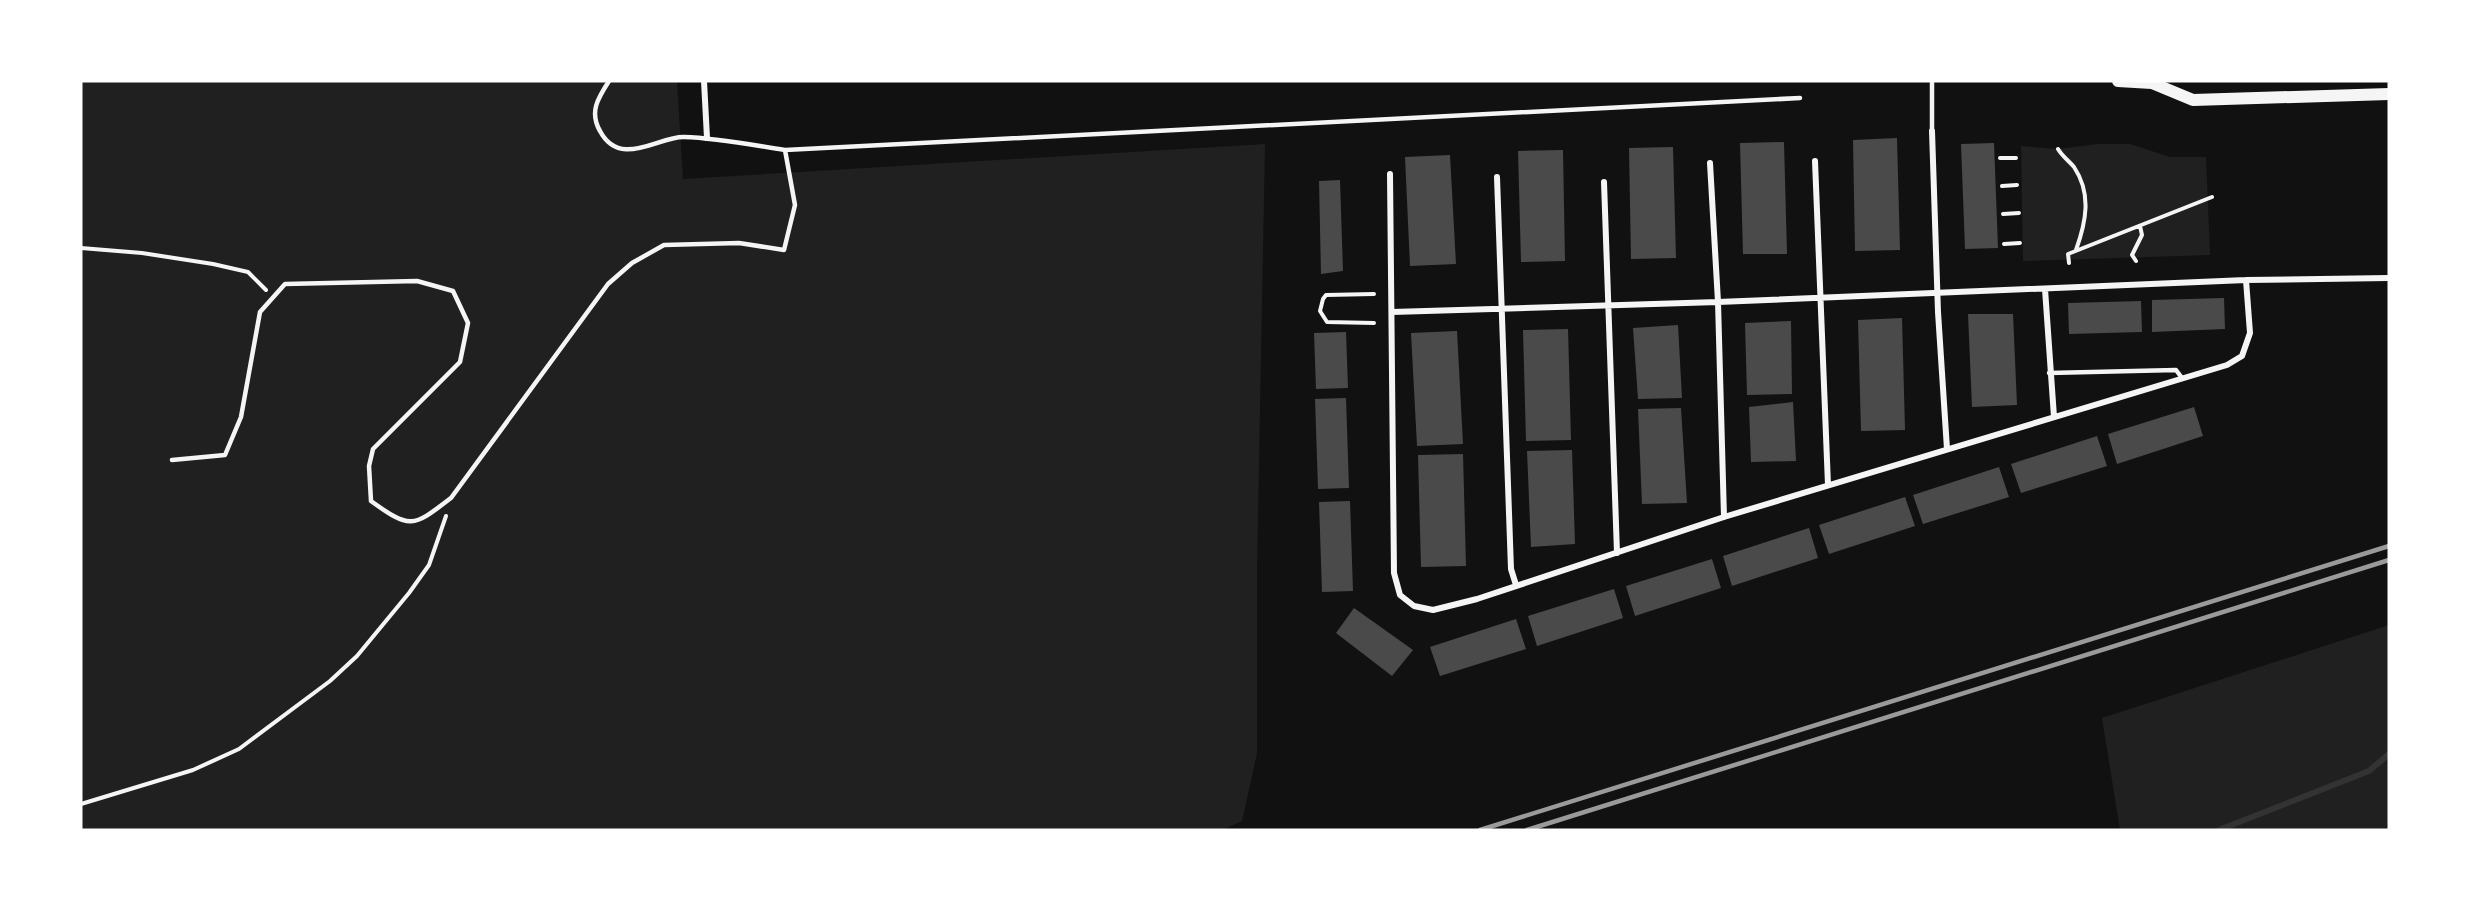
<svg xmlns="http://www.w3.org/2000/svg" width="2470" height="911" font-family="'Open Sans',sans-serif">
  <rect width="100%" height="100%" fill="#111"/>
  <path fill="#202020" d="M81,81h596l6,98 582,-35 -8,423v186l-15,68 -19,9h-1142z
    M2098,144h32l40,13h36l4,98 -187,6 -2,-115 37,3z
    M2389,625v205h-269l-18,-112z"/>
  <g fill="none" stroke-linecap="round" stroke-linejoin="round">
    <path stroke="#333" stroke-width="6" d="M2219,830l150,-59 20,-17"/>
  </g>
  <path fill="#4a4a4a" d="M1897,138l3,112 -45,1 -2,-111z
    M1784,142l3,112h-44l-3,-111z
    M1994,143l4,105 -33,1 -4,-105z
    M1673,147l3,111 -45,1 -2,-111z
    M1563,150l2,111 -44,1 -3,-111z
    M1450,155l6,109 -46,2 -5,-109z
    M1340,180l3,91 -22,3 -2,-93z
    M2224,298l1,31 -73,3v-32z
    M2141,301l1,31 -73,2 -1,-31z
    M1968,314h45l4,91 -45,2z
    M1902,318l3,112 -44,1 -3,-111z
    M1791,321l1,73 -45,1 -2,-72z
    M1678,325l4,73 -44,1 -5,-71z
    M1568,329l3,111 -45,1 -3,-111z
    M1457,331l6,113 -46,2 -6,-113z
    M1346,332l2,56 -32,1 -2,-56z
    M1346,398l3,90 -31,1 -3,-90z
    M1793,402l3,59 -45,1 -2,-55z
    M2194,407l9,29 -86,28 -9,-30z
    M1681,408l6,95 -45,1 -4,-95z
    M2097,436l10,30 -86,27 -10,-29z
    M1572,450l3,94 -44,3 -4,-96z
    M1463,454l3,112 -45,1 -3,-112z
    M1999,467l10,30 -86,27 -10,-29z
    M1905,497l10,29 -86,28 -10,-29z
    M1350,501l3,90 -31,1 -3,-90z
    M1809,528l9,30 -86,28 -9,-30z
    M1712,559l9,29 -86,28 -9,-30z
    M1614,589l9,29 -86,28 -9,-30z
    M1354,608l59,42 -21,26 -56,-43z
    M1516,619l10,30 -86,27 -10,-29z"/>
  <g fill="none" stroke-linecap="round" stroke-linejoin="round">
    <path stroke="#f5f5f5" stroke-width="4" d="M2058,149c4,7 11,12 16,18 18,27 12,55 2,83
      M2000,158h16
      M2002,186l15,-1
      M2003,214l16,-1
      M2004,244l16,-1
      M81,248l61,5 71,11 35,8 18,18
      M2136,261l-4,-6 10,-20 -2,-9
      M2069,263l-1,-9 144,-57
      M1374,294l-48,1 -3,4 -3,12 7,11 47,1
      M81,804l112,-34 46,-21 91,-68 27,-25 52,-63 20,-28 17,-49"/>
    <path stroke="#f5f5f5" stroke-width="4.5" d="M609,81c-11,17 -20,31 -9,50 20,38 59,5 84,6 34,1 68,8 101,13l1015,-52
      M1932,131v-50
      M2049,373l127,-3 6,8
      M172,460l53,-5 16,-38 19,-105 25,-28 132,-3 36,10 15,32 -8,39 -87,87 -4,17 2,35c40,29 42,26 80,-3l157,-214 24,-21 32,-18 75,-2 45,7 11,-45 -10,-55"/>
    <path stroke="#f5f5f5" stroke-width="6" d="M704,81l3,57
      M1932,131l6,181 9,137
      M1815,161l13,324
      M1710,163l8,139 6,215
      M1390,174l4,399 6,22 14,11 19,4 44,-11 247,-82 503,-152 15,-9 8,-23 -4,-53
      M1497,177l14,392 5,16
      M1604,182l13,371
      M2045,289l9,128
      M1392,312l326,-10 528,-22 143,-2"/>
    <path stroke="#f5f5f5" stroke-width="12" d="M2118,81l34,2 41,17 196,-6"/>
    <path stroke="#9a9a9a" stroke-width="4.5" d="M1480,830l909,-284
      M1527,830l862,-270"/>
  </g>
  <rect width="2470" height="911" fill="none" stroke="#ffffff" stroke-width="165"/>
</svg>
